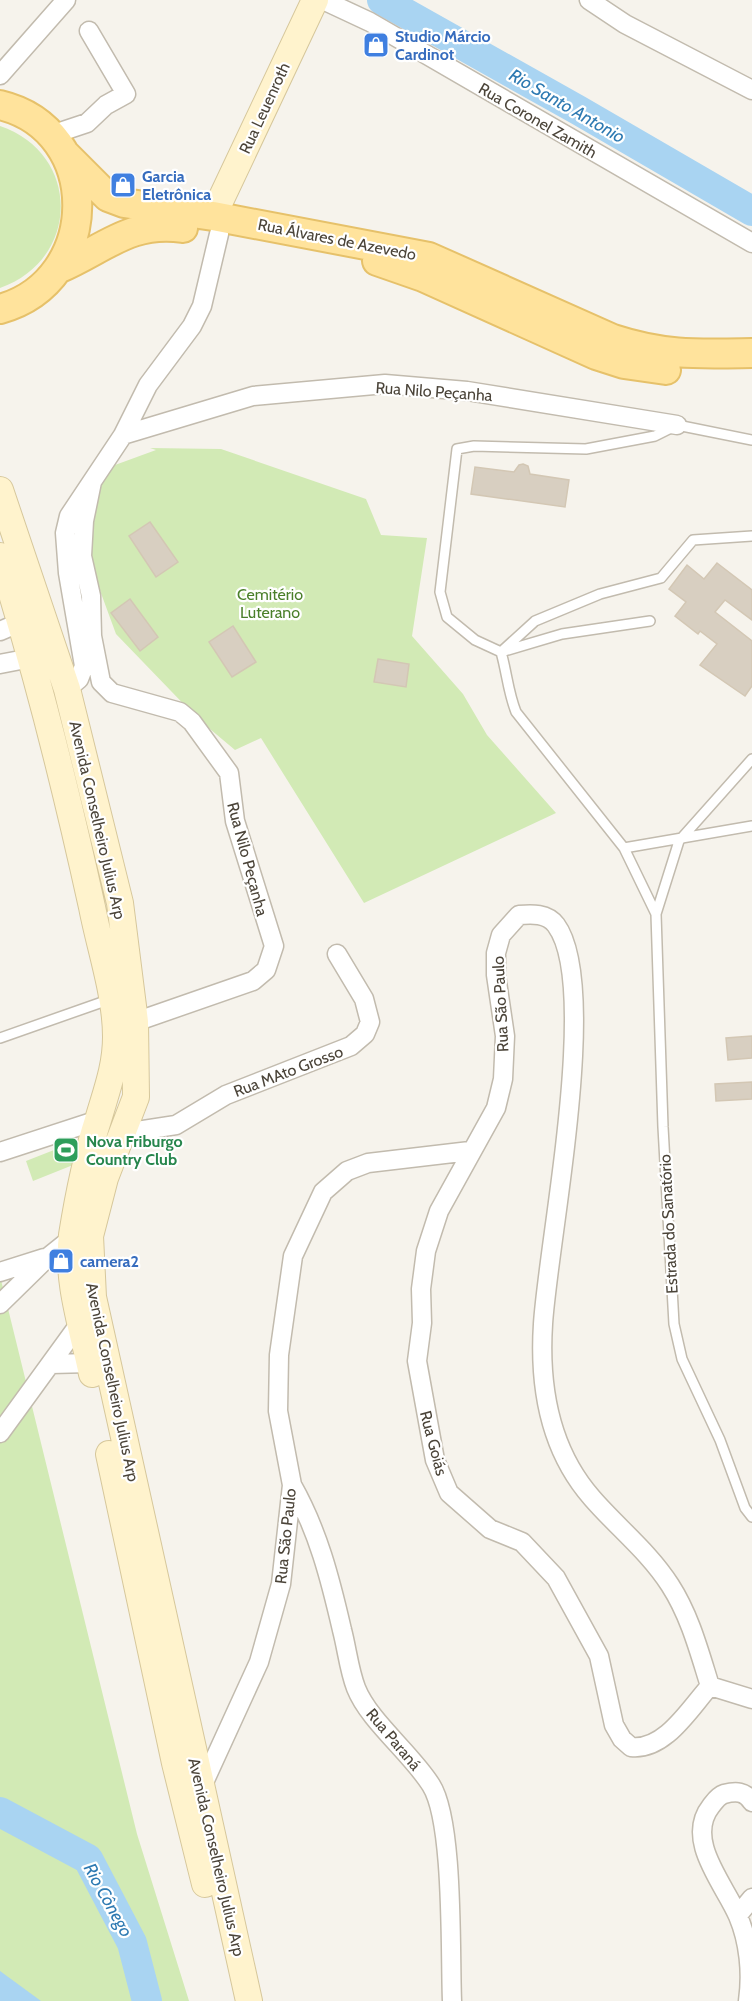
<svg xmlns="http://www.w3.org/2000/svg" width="752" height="2001" font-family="Cabin,sans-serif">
  <rect width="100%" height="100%" fill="#f6f3ec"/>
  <path fill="#d2eab5" d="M0,126c82,28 80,134 0,162z
    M150,448l71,1 145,50 15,36 46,3 -15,98 51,58 24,41 69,78 -192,90 -103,-165 -26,12 -37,-31 -82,-85 -25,-68v-67l24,-34 41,-15z
    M82,1139l-9,26 -40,16 -7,-20z
    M0,1276l137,558 52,167h-189z"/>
  <path fill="#a9d4f2" d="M0,1971l41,30h-41z"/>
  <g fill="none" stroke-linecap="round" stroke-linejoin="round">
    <path stroke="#a9d4f2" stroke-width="30" d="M382,0l196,110 174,101
      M0,1812l88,47 44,84 15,58"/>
  </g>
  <path fill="#d8cfc1" stroke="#d3c7b4" stroke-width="1.5" d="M523,464l5,2 2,8 39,6 -4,27 -94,-13 4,-27 39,5 5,-7z
    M150,522l28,40 -22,15 -27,-41z
    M717,563l35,27v30l-27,-20 -10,12 37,29v45l-7,10 -45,-31 17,-21 -17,-13 -2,3 -23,-18 11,-14 -17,-13 18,-24 17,14z
    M130,599l28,38 -18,14 -29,-38z
    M233,626l23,36 -24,15 -23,-35z
    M378,659l31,5 -3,23 -32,-5z
    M752,1036v22l-24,2 -2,-22z
    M752,1082v17l-36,2 -1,-17z"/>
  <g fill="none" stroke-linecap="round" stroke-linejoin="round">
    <g stroke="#c2bbae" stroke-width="12">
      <path id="lane" d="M650,621l-88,13 -61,18 -26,-12 -28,-23 -7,-25 17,-143 17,-3 112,3 69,-13 22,-11 75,15
        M502,651l33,-30 65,-27 61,-16 32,-38 59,-4
        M501,652c6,21 7,40 15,60l108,136 32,66
        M752,759l-73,82 -23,73 7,213 11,197 8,35 38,81 25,68 7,9
        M624,848l128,-22
        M0,1038l111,-39"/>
    </g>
    <g stroke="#c2bbae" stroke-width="21">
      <path id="street" d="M323,0l47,22 382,221
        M589,0l36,24 127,66
        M0,75l66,-75
        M51,135l36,-12 19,-18 20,-11 -37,-63
        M123,435l130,-39 132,-12 82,7 210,34
        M92,482l-8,39 -2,35 9,40 1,40 9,46 11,11 68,19 12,10 37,51 6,48 39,125 -8,24 -13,11 -118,41
        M0,631l21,-9
        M0,664l31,-6
        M67,689l12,-10 5,-13 -16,-93 -3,-40 4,-17 54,-81 25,-50 44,-59 10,-20 17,-72
        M124,1133l52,-8 50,-30 125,-49 14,-12 5,-12 -6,-23 -27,-45
        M0,1152l98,-32
        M0,1272l44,-14
        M0,1304l47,-46 25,-20
        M51,1364l39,-1
        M0,1433l80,-110
        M292,1485c26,46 38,93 50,145 5,19 7,40 14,58 13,33 55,65 75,97 23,36 19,167 21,216
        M710,1686c-20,22 -45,65 -79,61l-9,-8 -8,-14 -15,-69 -43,-78 -34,-36 -32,-13 -41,-36 -14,-33 -18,-99 5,-38 -1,-34 5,-38 13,-40 57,-103 7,-29 2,-43 -9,-61v-22l5,-18 18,-20c13,-1 28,-2 37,10 45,61 -8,317 -13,399 -4,62 6,125 49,174 25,29 57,54 78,87 20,31 29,66 40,101l42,13
        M200,1791l59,-129 22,-78 11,-99 -14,-74 1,-56 14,-99 30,-64 24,-21 21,-8 102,-12
        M738,1915l14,-17
        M748,2001c4,-28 1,-59 -10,-85 -13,-31 -54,-76 -27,-110 4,-5 7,-10 13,-12 12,-3 21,-3 28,8"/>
    </g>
    <g stroke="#d6c79b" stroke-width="28">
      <path id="secondary" d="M213,216l102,-216
        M0,490l67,199 53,214 15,119 1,75 -31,81 -15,58 3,61 156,704
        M0,556c37,115 66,233 92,351 8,42 24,87 24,130 0,30 -10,55 -18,83 -12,37 -20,77 -26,115 -6,46 11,95 20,139
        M109,1454l66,309 30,121"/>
    </g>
    <g stroke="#e6c16a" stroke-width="32">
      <path id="primary" d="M0,105c104,25 102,176 0,204
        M66,155l42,42 16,6 89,13 216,41 184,82c52,17 86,15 139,14
        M377,261l46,16 173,78 28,9 42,6
        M60,268c44,-19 71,-48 123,-40"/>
    </g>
    <use href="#lane" stroke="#fff" stroke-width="9"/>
    <use href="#street" stroke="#fff" stroke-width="18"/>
    <use href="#secondary" stroke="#fff3cd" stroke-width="26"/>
    <use href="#primary" stroke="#ffe39c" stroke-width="28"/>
  </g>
  <defs>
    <g id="shop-square" transform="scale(1.35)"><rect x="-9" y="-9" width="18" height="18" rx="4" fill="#3f7fe0" stroke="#fff"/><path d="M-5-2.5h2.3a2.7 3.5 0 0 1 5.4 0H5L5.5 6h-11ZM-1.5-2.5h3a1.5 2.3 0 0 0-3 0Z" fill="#fff"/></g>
    <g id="stadium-square" transform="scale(1.35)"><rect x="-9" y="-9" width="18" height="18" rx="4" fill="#2e9e5b" stroke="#fff"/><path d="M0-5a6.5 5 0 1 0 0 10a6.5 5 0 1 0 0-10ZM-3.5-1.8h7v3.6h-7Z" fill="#fff"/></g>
  </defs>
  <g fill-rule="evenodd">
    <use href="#shop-square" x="376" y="45"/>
    <use href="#shop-square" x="123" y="185"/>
    <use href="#stadium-square" x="66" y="1150"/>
    <use href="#shop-square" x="61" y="1261"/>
  </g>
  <g text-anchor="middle" stroke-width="4.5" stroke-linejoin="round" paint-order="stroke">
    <g font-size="16" font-weight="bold" fill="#366cbe" stroke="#fff" text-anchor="start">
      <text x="395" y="42">Studio Márcio<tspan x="395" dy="18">Cardinot</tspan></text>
      <text x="142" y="182">Garcia<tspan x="142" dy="18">Eletrônica</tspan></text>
      <text x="80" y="1267">camera2</text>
    </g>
    <g font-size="16" fill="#4b4439" stroke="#fff">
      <text transform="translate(264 108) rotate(-65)" y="6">Rua Leuenroth</text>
      <text transform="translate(538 120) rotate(30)" y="6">Rua Coronel Zamith</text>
      <text transform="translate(337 239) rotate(11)" y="6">Rua Álvares de Azevedo</text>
      <text transform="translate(434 391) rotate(4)" y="6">Rua Nilo Peçanha</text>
      <text transform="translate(98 820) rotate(77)" y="6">Avenida Conselheiro Julius Arp</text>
      <text transform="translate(248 859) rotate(75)" y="6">Rua Nilo Peçanha</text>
      <text transform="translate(500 1004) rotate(-93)" y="6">Rua São Paulo</text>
      <text transform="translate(288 1071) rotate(-21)" y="6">Rua MAto Grosso</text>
      <text transform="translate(668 1224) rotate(-93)" y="6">Estrada do Sanatório</text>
      <text transform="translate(113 1382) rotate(78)" y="6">Avenida Conselheiro Julius Arp</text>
      <text transform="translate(434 1443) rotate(75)" y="6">Rua Goiás</text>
      <text transform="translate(285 1536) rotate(-84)" y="6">Rua São Paulo</text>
      <text transform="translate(394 1739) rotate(50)" y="6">Rua Paraná</text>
      <text transform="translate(217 1857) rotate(77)" y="6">Avenida Conselheiro Julius Arp</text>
    </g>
    <g font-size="16" fill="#4a7f2a" stroke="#fff">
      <text x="270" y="600">Cemitério<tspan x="270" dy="18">Luterano</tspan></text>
    </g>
    <g font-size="16" font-weight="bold" fill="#27864d" stroke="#fff" text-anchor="start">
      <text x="86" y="1147">Nova Friburgo<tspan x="86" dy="18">Country Club</tspan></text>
    </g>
    <g font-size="18" font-style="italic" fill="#2e7ab2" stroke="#fff">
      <text transform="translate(567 106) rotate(30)" y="6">Rio Santo Antonio</text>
      <text transform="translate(108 1900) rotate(61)" y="6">Rio Cônego</text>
    </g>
  </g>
</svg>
